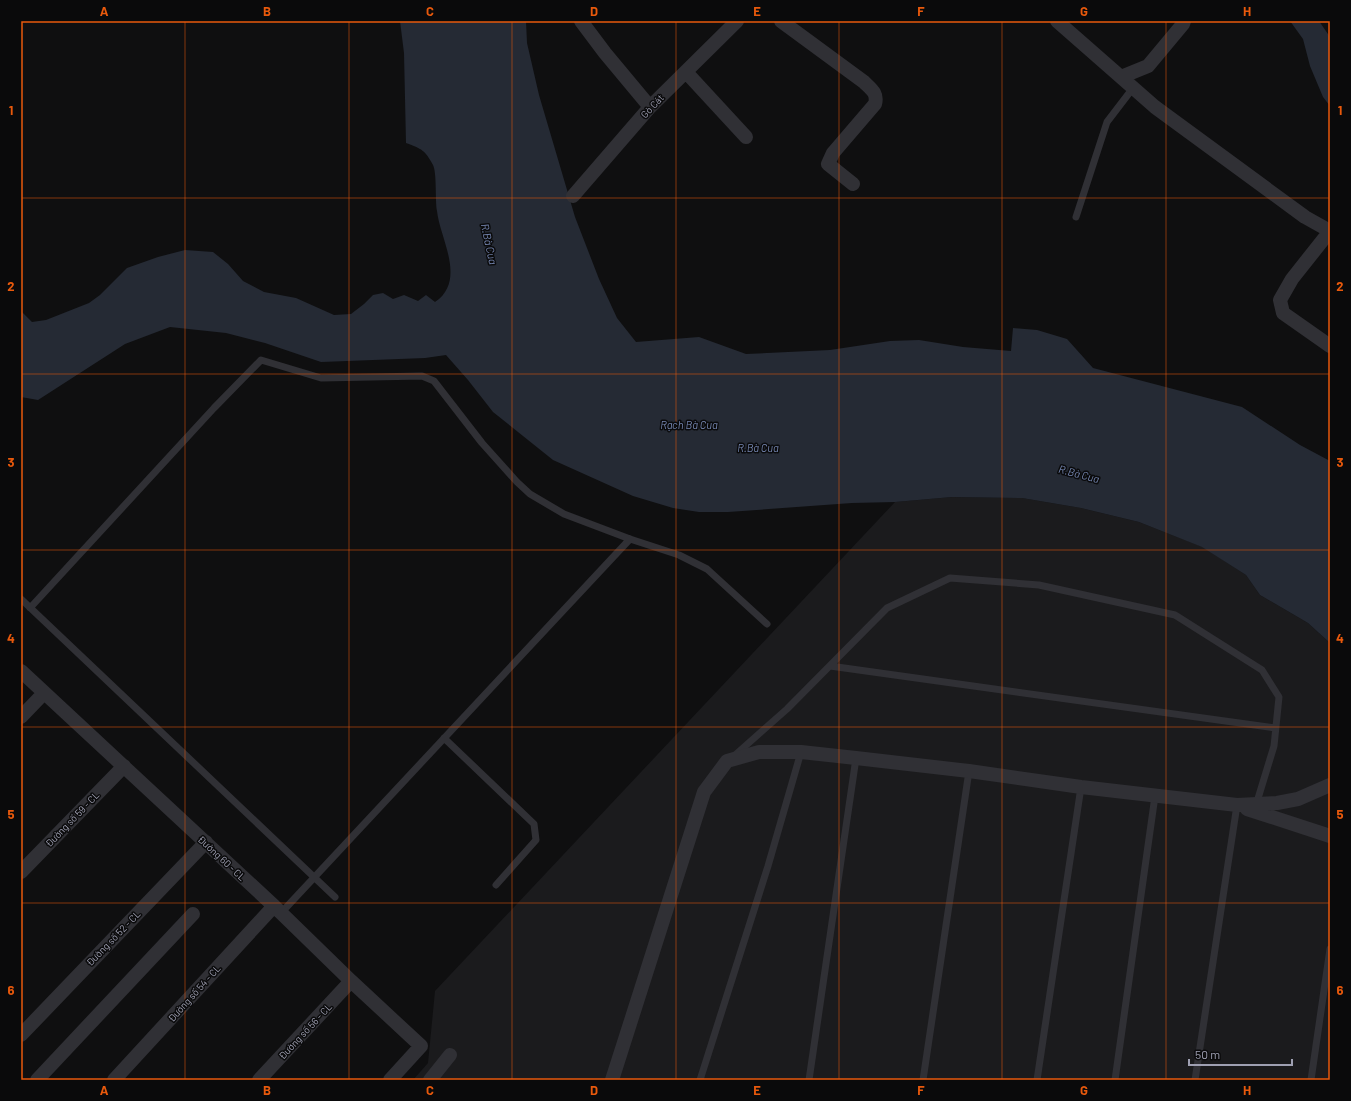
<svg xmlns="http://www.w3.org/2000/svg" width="1351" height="1101" font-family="Barlow,sans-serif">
  <rect width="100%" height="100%" fill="#0f0f10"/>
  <path fill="#1b1b1d" d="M952,497l70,1 59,10 58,14 64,25 43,28 14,20 48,28 22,20v437h-917l15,-17 7,-72 460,-489z"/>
  <path fill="#252a34" d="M400,21h126l1,22 12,52 36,122 24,62 18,39 19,24 63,-5 47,17 84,-4 60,-9 29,-1 44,7 48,4 2,-23 24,2 30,9 26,29 149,39 58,38 30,16v182l-22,-20 -48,-28 -14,-20 -44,-28 -63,-25 -58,-14 -59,-10 -70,-1 -57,5 -43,1 -124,9h-29l-26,-4 -40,-12 -80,-36 -60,-48 -25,-32 -22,-25 -21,3 -104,4 -56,-19 -39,-10 -56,-6 -45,17 -87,56 -17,-3v-86l11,11 14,-2 43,-17 11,-8 27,-27 31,-11 27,-7 28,2 15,12 15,17 21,11 32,6 38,17 17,-1 13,-10 9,-9 10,-2 10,6 11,-4 14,6 8,-6 9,7c32,-22 5,-63 2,-91 -2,-11 0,-38 -4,-46 -8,-15 -11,-16 -27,-22l-2,-90z
    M1290,21h29l11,16v69l-7,-9 -13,-31 -7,-27z"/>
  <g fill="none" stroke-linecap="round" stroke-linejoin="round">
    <path stroke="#303035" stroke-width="7" d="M1076,217l31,-95 26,-34
      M21,599l314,298
      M30,608l184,-200 47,-48 60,18 101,-2 12,5 48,62 35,39 13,12 34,20 66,25 49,16 28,14 60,55
      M830,666l445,62
      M444,738l90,86 2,16 -40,45
      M734,756l53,-47 100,-101 63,-30 89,7 136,30 87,55 17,27 -5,49 -18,59
      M281,913l349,-374
      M700,1080l68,-214 33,-114
      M809,1080l47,-322
      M923,1080l46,-309
      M1037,1080l44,-293
      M1115,1080l40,-284
      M1195,1080l42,-275
      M1311,1080l19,-131"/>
    <path stroke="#303035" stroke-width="14" d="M581,21l24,32 45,54
      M781,21l83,61c7,7 14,11 11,22l-42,49 -5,11 25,20
      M1057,21l98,86 150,110 25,14
      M686,72l60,65
      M1121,77l27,-11 35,-42 1,-3
      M573,196l77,-89 87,-86
      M1330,231l-38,48 -12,21 3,13 47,33
      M21,671l253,235 77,75 70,65 -31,34
      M21,717l23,-24
      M1247,809l83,27
      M21,872l103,-106
      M21,1035l185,-193
      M37,1080l156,-166
      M114,1080l160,-174
      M259,1080l92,-99
      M430,1080l20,-25
      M612,1080l92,-288 23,-31 32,-9h42l55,6 113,13 112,16 156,18 40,-2 21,-4 32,-14"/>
  </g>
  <path fill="none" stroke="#e8590c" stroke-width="1" stroke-opacity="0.55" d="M185,21v1059M349,21v1059M512,21v1059M676,21v1059M839,21v1059M1002,21v1059M1166,21v1059M21,198h1309M21,374h1309M21,550h1309M21,727h1309M21,903h1309"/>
  <g text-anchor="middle" stroke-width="3" stroke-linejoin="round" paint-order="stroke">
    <g font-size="10" fill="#9fa0b2" stroke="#0a0a0b">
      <text transform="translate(652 106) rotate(-47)" y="4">Gò Cát</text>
      <text transform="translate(72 819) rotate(-46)" y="4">Đường số 59 - CL</text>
      <text transform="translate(222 858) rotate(43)" y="4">Đường 60 - CL</text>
      <text transform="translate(113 938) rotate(-46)" y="4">Đường số 52 - CL</text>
      <text transform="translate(194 993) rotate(-48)" y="4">Đường số 54 - CL</text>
      <text transform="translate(305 1031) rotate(-47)" y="4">Đường số 56 - CL</text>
    </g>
    <g font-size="11" font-style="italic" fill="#7485af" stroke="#0a0a0b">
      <text transform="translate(489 244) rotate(78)" y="4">R.Bà Cua</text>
      <text x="689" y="429">Rạch Bà Cua</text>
      <text x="758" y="452">R.Bà Cua</text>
      <text transform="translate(1079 474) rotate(15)" y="4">R.Bà Cua</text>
    </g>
  </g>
  <rect width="1351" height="1101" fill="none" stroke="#0a0a0b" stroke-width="44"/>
  <path d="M1189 1059v6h103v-6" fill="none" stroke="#9fa0b2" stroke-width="2"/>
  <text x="1195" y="1059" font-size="12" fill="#9fa0b2" stroke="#0a0a0b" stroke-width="3" paint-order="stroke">50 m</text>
  <rect x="22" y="22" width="1307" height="1057" fill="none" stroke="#e8590c" stroke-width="1.5"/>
  <g font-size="13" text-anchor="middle" font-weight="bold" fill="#e8590c">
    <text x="104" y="16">A</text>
    <text x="267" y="16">B</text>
    <text x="430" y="16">C</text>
    <text x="594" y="16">D</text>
    <text x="757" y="16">E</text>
    <text x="921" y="16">F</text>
    <text x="1084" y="16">G</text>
    <text x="1247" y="16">H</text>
    <text x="11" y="115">1</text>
    <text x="1340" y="115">1</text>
    <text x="11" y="291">2</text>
    <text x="1340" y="291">2</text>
    <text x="11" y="467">3</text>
    <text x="1340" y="467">3</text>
    <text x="11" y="643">4</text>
    <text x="1340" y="643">4</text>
    <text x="11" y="819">5</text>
    <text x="1340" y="819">5</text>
    <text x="11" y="995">6</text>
    <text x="1340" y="995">6</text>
    <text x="104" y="1095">A</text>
    <text x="267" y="1095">B</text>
    <text x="430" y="1095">C</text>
    <text x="594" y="1095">D</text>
    <text x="757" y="1095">E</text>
    <text x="921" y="1095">F</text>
    <text x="1084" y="1095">G</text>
    <text x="1247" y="1095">H</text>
  </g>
</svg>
